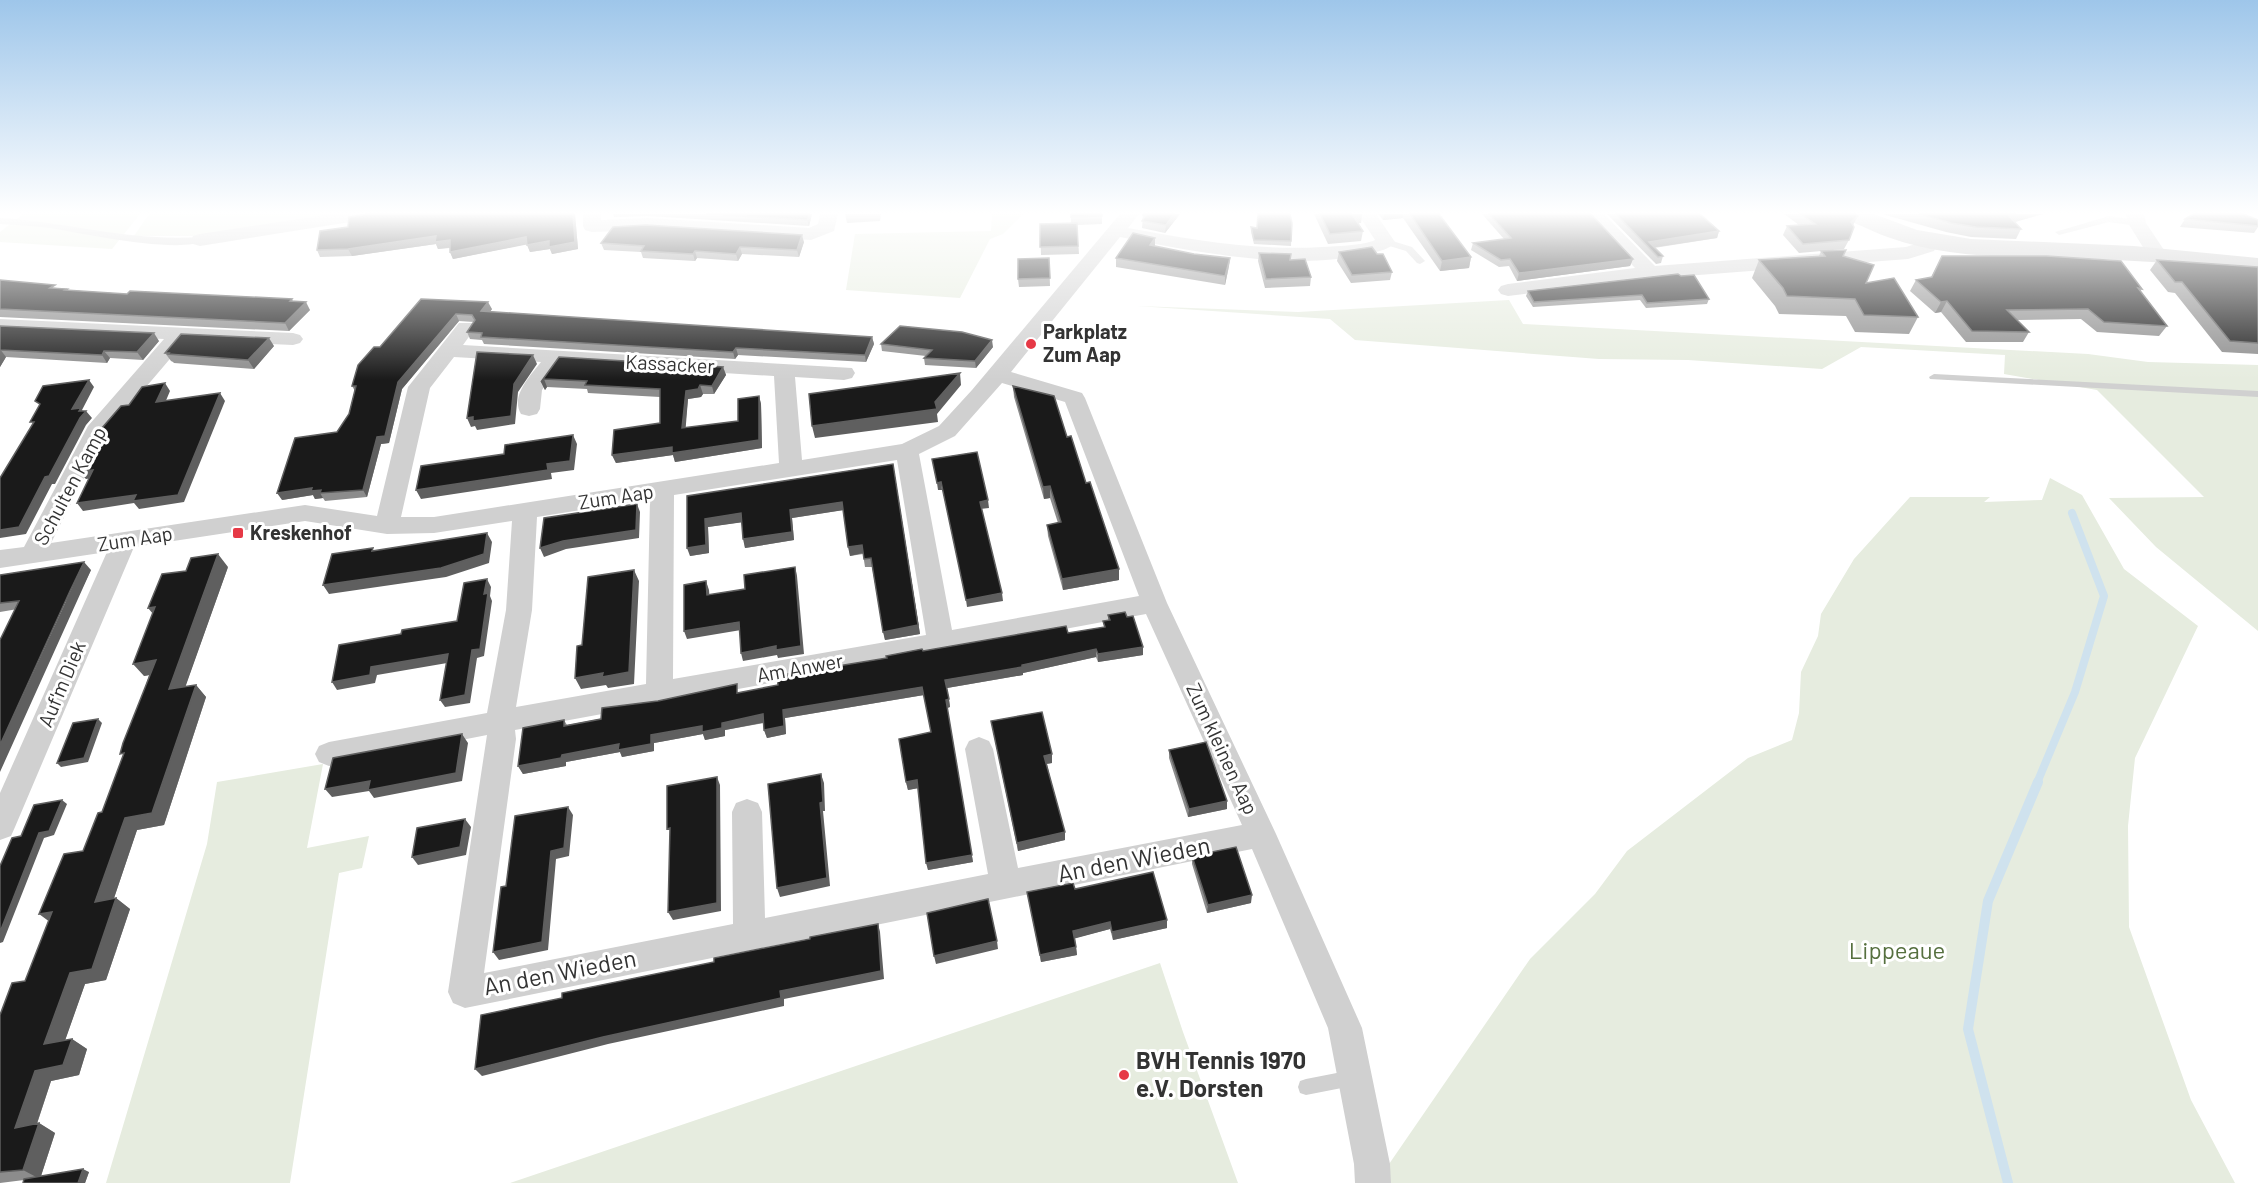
<svg xmlns="http://www.w3.org/2000/svg" width="2258" height="1183" font-family="Barlow,sans-serif">
  <rect width="100%" height="100%" fill="#fff"/>
  <path fill="#e6ecdf" d="M23,214h117l-28,35 -112,-7v-10z
    M149,214h199l-148,22h-66z
    M992,214h31l-20,20 -13,5 -30,59 -114,-8 9,-56 136,-3z
    M1509,300l14,24 565,30 60,8 110,3v266l-102,-84 -47,-49 95,-1 -107,-107 -93,-16 1,-19 -144,-8 -39,22 -134,-9 -89,-1 -244,-19 -25,-21 -193,-13 161,6z
    M2050,478l32,17 42,74 74,57 -63,132 -7,68 1,101 62,173 44,83h-849l1,-16 143,-208 65,-65 32,-43 121,-93 44,-18 7,-27 2,-41 17,-36 3,-22 33,-55 56,-62h80l-6,5 58,-2z
    M323,764l-16,84 62,-12 -7,32 -23,5 -49,310h-184l101,-339 10,-62z
    M1160,963l23,69 55,151h-728z"/>
  <g fill="none" stroke-linecap="round" stroke-linejoin="round">
    <path stroke="#cfe2ee" stroke-width="8" d="M2037,783l38,-91 29,-96 -32,-83"/>
    <path stroke="#cfe2ee" stroke-width="10" d="M2008,1183l-40,-154 20,-128 50,-119"/>
    <path fill="#d0d0d0" fill-rule="evenodd" d="M2109,216l28,4 4,3 -4,3 -28,-4 -50,13 -4,-3z
      M0,218c67,4 132,24 200,19l4,3c-21,15 -124,-7 -154,-12 -16,-2 -33,-3 -50,-4z
      M1386,239l26,8 13,14 -5,3 -3,-1 -11,-12 -23,-7v-4z
      M1934,374l324,17v6l-328,-18 -1,-2z
      M1352,1070l6,2 2,6 -2,6 -6,2 -46,9 -6,-2 -2,-6 2,-6 6,-2z"/>
    <path fill="#d0d0d0" fill-rule="evenodd" d="M332,214h46l-3,4 -6,1 -169,27 -7,-2 -2,-4 2,-4 7,-2z
      M583,214h18v6l47,-2 161,10 9,-4 2,-10h18l-4,17 -23,9 -163,-10 -56,2 -7,-2 -2,-4z
      M1120,214h19l-11,14c65,12 128,23 194,19 17,-1 34,-1 51,-6l2,-1 -17,-26h18l19,28c-5,7 -15,9 -24,11 -76,19 -175,-1 -251,-16l-109,135 71,21 3,5 82,205 109,231 86,194 28,136 1,19h-36l-1,-19 -26,-136 -76,-179 -787,159 -12,-5 -5,-11 39,-257 -158,31 -10,-4 -4,-8 4,-8 10,-4 158,-29 19,-103 6,-89 -78,12 -47,1 -82,-13 -171,26 -119,280 -4,9 -11,4v-47l107,-241 -107,16v-18l24,-3 64,-121 76,-87 -164,-8v-12l293,14 7,2 3,4 -3,4 -7,2 -107,-5 -80,94 -55,109 254,-38 72,11 31,-129 51,-64h14l3,4 -13,18 389,23 3,5 -3,5 -8,2 -49,-3 7,83 100,-16 37,-18 33,-36zM454,357l87,5c-10,13 -31,34 -20,52l8,2 8,-2 3,-5 2,-19 19,-27 213,13 5,87 -345,54h-33l29,-129zM1002,383l63,19 74,194 -187,34 -33,-176 36,-18zM897,460l29,175 -253,44 1,-184zM650,499l-4,185 -130,23 16,-97 5,-93zM1146,614l96,211 -224,43 -25,-119 -4,-8 -10,-4 -10,4 -4,8 23,125 -223,44 -3,-106 -4,-9 -11,-4 -11,4 -4,9 1,112 -249,49 32,-234 -1,-9z
      M1585,214h19l51,52 251,-19 13,-4 4,-7h14l2,4 -5,11 -26,8 -275,21 -125,16 -7,-2 -3,-4 3,-4 7,-2 127,-16z
      M2126,214h18l2,9 22,33 -3,4h-14l-23,-37z"/>
    <path fill="#bdbdbd" fill-rule="evenodd" d="M1843,214h31l43,16 54,9 163,7 124,12v14c-47,-5 -94,-10 -141,-12 -83,-5 -173,5 -251,-32 -8,-4 -18,-6 -23,-14z"/>
  </g>
  <path fill="#8c8c8c" d="M366,214h209l3,35 -26,5 -2,-5 -20,3 -3,-8 -74,15 -3,-7v-4l-12,1 -2,-5 -84,12 -32,1 -3,-7 3,-19 28,-4 1,-10z
    M613,214h199l-3,12 -161,-10 -34,1z
    M845,214h37h-1l-1,7 -33,2z
    M1071,214h31v10l-25,1 2,29 -38,1 -1,-31 31,-1z
    M1180,214l-15,19 -23,-5 1,-13z
    M1314,214h48l-1,9h-3l5,8 -2,10 -33,3z
    M1378,214h61l32,43 -2,11 -29,3 -37,-53 -20,2z
    M1482,214h109l42,45 -3,7 -113,15 -8,-15 -10,1 -28,-17 2,-7 31,-4z
    M1607,214h93l19,17 -2,7 -63,10 9,8 -2,7 -5,1z
    M1784,214h72l-7,26 -5,9 -45,4 -16,-18 4,-9 12,-1z
    M1882,214h161l-28,8 6,7 -5,10 -45,-2 -25,-5z
    M2185,219l73,1v7l-4,6 -74,-6z
    M1292,223l-1,23 -37,-2 -3,-12v-5l6,1z
    M804,242l-5,15 -57,-3 -4,7 -41,-3 -2,3 -52,-3 -2,-6 -37,-2 -3,-7z
    M1155,247l39,7 36,4 -1,8 -4,19 -109,-18v-9z
    M1821,251l22,5 23,27 52,34 -9,17 -54,-2 -9,-16 -67,-2 -4,-8 -23,-28 7,-18 60,-4z
    M1339,252l38,2 15,18 -2,8 -39,3 -14,-22z
    M1259,253l31,7 21,17 -1,9 -45,2 -7,-27z
    M1942,256l200,33 -2,3 27,34 -8,10 -62,-4 -16,-13 -64,1 12,12 -6,10h-57l-25,-30 -6,1 -25,-22 6,-11 15,-3z
    M1049,258l1,28 -31,1 -1,-8z
    M2157,260l101,7v87l-36,-2 -47,-59 -7,-1 -18,-22z
    M1678,274l31,25 -2,5 -61,4 -6,-8 -107,7 -7,-11 2,-5z
    M0,280l57,8 10,1 1,1 59,4 165,5 1,2 17,9 -21,21 -289,-14z
    M421,299l71,10 -2,3 382,25 2,7 -8,18 -128,-7 -3,4 -251,-15 -2,-4 -12,-1 -3,-7 7,-10 -15,-1 -57,68 -13,54 -8,1 -14,53 -42,4 -2,-3 -8,1 -2,-4 -31,5 55,-68 12,-18 6,-23 -3,-5 28,-39z
    M0,326l159,15 -16,19 -33,-2 -3,5 -101,-6 -6,10z
    M881,344l112,3 -17,21 -51,-3 -1,-7 2,-2 -44,-5z
    M274,346l-20,23 -80,-6 -1,-1 -2,-1 -6,-8z
    M559,357l164,10 3,8 -12,19h-11l-2,3 -13,2 -3,29 53,-7 21,-25 2,8 1,44 -87,14 -2,-7 -57,8 -4,-8 48,-32v-26l-72,-4 -1,-4 -40,-2 -2,3 -4,-8z
    M1013,386l54,51 52,132v11l-56,10 -15,-54 -1,-11 11,-2 -8,-25 -6,1 -30,-102z
    M893,464l27,170 -35,6 -13,-73h-7l-2,-13 -13,2 -7,-46 -51,8 2,22 -49,8 -3,-26 -34,5 1,26 -19,3 -3,-60z
    M228,567l-43,120 11,-2 10,12 -42,128 -27,5 -23,68h2l14,11 -24,71 -21,4 -20,56 7,-1 15,10 -8,26 -28,6 -14,43 2,-1 16,10 -14,43 48,-4 -4,11h-62l1,-3 -24,3v-168l25,-34 58,-130 19,-39 21,-55 26,-82 -5,1z
    M91,570l-14,29 -77,13v-37z
    M1108,615l35,40 -45,7 -2,-5 -73,16v2l-76,13 3,19 -3,1 26,154 -45,8 -10,-82 -10,2 -2,-8 25,-50 -7,-37 -139,23 1,16 -19,4 -3,-8v-7l-39,7v6l-20,4 -2,-6 -49,9v8l-32,6 -2,-5 -54,10v4l-43,8 -5,-8 46,-46 3,5 211,-40 109,-27 36,-7 145,-18 36,-6 -1,-6h5z
    M991,721l61,33v9l-5,1 18,76 -47,11z
    M1169,750l58,59 -39,8 -19,-59z
    M1192,856l59,47 -44,10 -15,-49z
    M1075,889l92,31v8l-54,12 -3,-11 -35,9 2,17 -36,7 -14,-70z"/>
  <path fill="#5f5f5f" d="M573,214h2l3,35 -26,5 -2,-5 -20,3 -3,-7z
    M810,214h2l-3,12 -2,-6z
    M1174,214h6l-15,19 1,-8z
    M1351,214h11l-1,9 -11,1z
    M1384,214h19v4l-20,2z
    M2016,214h27l-39,11 5,-9z
    M1858,216l-5,9 -7,7 5,-10z
    M1719,231l-2,7 -67,10 -1,-6z
    M802,235l2,7 -5,15 -2,-7z
    M436,236l14,4 4,7 -16,2 -2,-5 -84,12 -4,-7z
    M526,237l3,7 -76,15 -3,-7z
    M1155,238v8l-5,-1z
    M740,247l2,7 -4,7 -2,-7z
    M695,251l2,7 -2,3 -2,-7z
    M1471,257l-2,11 -29,3 2,-10z
    M1230,258l-1,8 -4,19v-9z
    M1633,259l-3,7 -113,15 2,-8z
    M1947,301l-6,11 -6,1 6,-11z
    M306,302l4,8 -21,21 -4,-8z
    M488,302l4,7 -7,10 -4,-8z
    M456,314l3,7 -57,68 -13,54 -8,1 -14,53 -4,-7 14,-53 21,-55z
    M154,333l5,8 -16,19 -6,-8z
    M872,337l2,7 -8,18 -1,-7z
    M269,338l5,8 -20,23 -6,-9z
    M992,340l1,7 -17,21 -1,-7z
    M736,348l2,7 -3,4 -2,-7z
    M0,349l6,8 -6,10z
    M104,351l6,7 -3,5 -5,-8z
    M533,355l4,9 -19,28 -3,32 -38,6 -2,-4 -4,1 -4,-9 47,-34z
    M723,367l3,8 -12,19 -2,-8z
    M960,373l1,12 -24,29 1,8 -123,16 -3,-12 123,-24z
    M544,379l3,8 -2,3 -4,-8z
    M89,380l5,7 -12,23 2,3 2,-2 6,7 -6,7 -31,59h-3l-26,50 -26,4v-8l72,-121z
    M165,383l5,8 -8,19 -6,-8z
    M700,385l3,9 -2,3 -13,2 -3,37 -3,-8 4,-37z
    M220,393l5,8 -41,101 -45,7 -5,-6 -51,8 -6,-8z
    M759,396l2,8 1,44 -87,14 -2,-7 -57,8 -4,-8 60,-8 87,-7z
    M573,435l4,9 -3,26 -23,3 1,6 -131,20 -5,-9 131,-26z
    M893,464l27,170 -35,6 -2,-8z
    M93,470l7,7 -14,2 -7,-7z
    M941,482l1,8h-4l-1,-7z
    M1050,486v12l-6,1 -1,-12z
    M312,488l9,2 -1,3 3,5 -8,1 -2,-4 -31,5 -5,-7z
    M988,500l1,8 -9,1v-7z
    M842,502l2,8 -52,8 2,22 -49,8 -2,-9 47,-29z
    M637,504l3,8 -1,26 -73,11 -22,8 -4,-9z
    M741,513l3,9 -36,5 1,26 -19,3 -3,-8 18,-29z
    M487,533l5,9 -3,21 -43,14 -117,17 -6,-9z
    M862,545l1,8 -13,3 -2,-9z
    M218,554l10,13 -48,135 -11,-13z
    M84,562l7,8 -91,202v-27z
    M795,567l2,9 7,78 -26,4 -1,-3 -34,6 -2,-8z
    M1119,569v11l-56,10 -1,-11z
    M634,570l5,11 -5,103 -26,4 -2,-3 -25,4 -6,-11z
    M487,579l4,8 -1,9 2,5 -8,55 -7,2 -7,45 -25,4 -5,-7 32,-50 12,-56z
    M706,581l3,9 1,13 -3,-8z
    M1002,593l1,8 -36,6 -1,-7z
    M155,607l4,14 -11,-13z
    M739,622l2,8 -54,9 -3,-8z
    M1143,647v8l-45,7v-8z
    M1096,649v8l-73,16v2l-76,13 -2,-8z
    M448,654l5,8 -76,13 -2,8 -38,7 -5,-8 39,-15z
    M156,660l11,12 -23,4 -11,-12z
    M196,685l10,12 -42,128 -27,5 -28,83 -14,-11 30,-84z
    M922,687l2,8 -139,23 1,16 -19,4 -3,-8 19,-20z
    M949,699l1,8 -3,1 26,154 -45,8 -2,-7 20,-163z
    M763,714l3,8 -41,8v6l-20,4 -2,-6 -49,9v8l-32,6 -2,-5 -54,10v4l-43,8 -5,-8 44,-11 57,-11 32,-9z
    M98,719l4,4 -14,39 -27,5 -4,-4z
    M462,734l6,9 -6,38 -88,17 -5,-7 -37,6 -7,-8z
    M1052,754v9l-7,1 -1,-8z
    M821,774l3,9 1,28h-2l7,75 -50,11 -3,-9 43,-85z
    M717,777l3,8 1,126 -48,9 -5,-8z
    M917,780l2,8 -11,2 -2,-8z
    M62,800l5,4 -13,31 -10,3 -41,104 -3,1v-11l39,-99z
    M1227,801v8l-39,8 1,-8z
    M568,807l5,8 -4,41 -13,3 -8,91 -49,10 -6,-8 58,-101z
    M465,819l6,8 -5,28 -48,10 -6,-8z
    M1065,832v8l-47,11 -1,-8z
    M1252,895l-1,8 -44,10 1,-8z
    M116,898l14,11 -24,71 -21,4 -25,71 -16,-11 26,-71z
    M52,912l2,13 -15,-11z
    M1167,920v8l-54,12 -1,-8z
    M1110,922v7l-37,10v-8z
    M878,924l2,8 4,47 -100,20v7l-176,38 -126,32 -7,-7 305,-78z
    M997,941l1,8 -62,15 -2,-8z
    M1076,947l1,8 -36,7 -1,-7z
    M72,1039l15,10 -8,26 -28,6 -19,57 -17,-10 20,-57z
    M39,1123l16,10 -15,46 -17,-9z
    M83,1169l6,3 -4,11h-7z"/>
  <path fill="#1a1a1a" stroke="#5f5f5f" stroke-width="1.5" d="M366,214h207l2,28 -26,5v-6l-22,4 -1,-8 -76,15v-12l-15,2 1,-6 -88,13 -31,1 3,-19 28,-4 1,-10z
    M706,214h104l-3,6z
    M1071,214h31v2l-31,1z
    M1143,214h31l-8,11 -24,-4 4,-6h-3z
    M1258,214h32l2,9 -1,18 -37,-1 -3,-13 6,1z
    M1320,214h32l11,17 -33,3z
    M1410,214h29l32,43 -29,4z
    M1489,214h102l42,45 -114,14 -9,-14 -9,1 -28,-17 38,-5z
    M1616,214h84l19,17 -70,11 14,14 -5,1z
    M1801,214h55l2,2 -7,6 3,5 -5,13 -46,4 -16,-18 28,-2z
    M1919,214h97l-7,2 12,13 -45,-2 -25,-4z
    M2193,214h51l14,6v6l-73,-7z
    M1077,223l1,23 -38,1v-23z
    M646,225l156,10 -5,15 -57,-3 -4,7 -41,-3 -2,3 -52,-3 3,-5 -43,-3 12,-16z
    M1133,233l22,5 -5,7 44,9 36,4 -5,18 -109,-18z
    M1372,247l5,7h6l9,18 -40,3 -13,-23z
    M1846,250l-3,6 31,9 -8,18 28,-5 24,39 -54,-2 -9,-16 -68,-3 -4,-8 -24,-28 66,-4 -4,-5z
    M1259,253l32,1 -1,6 15,-1 6,18 -45,2z
    M1942,256h105l74,5 21,28 -4,-1 29,38 -63,-4 -16,-13 -81,1 22,22 -57,-1 -25,-30 -6,1 -25,-22 16,-3z
    M1049,258l1,20 -32,1v-20z
    M2157,260l101,7v76l-28,-2 -48,-59h-7z
    M1678,274l3,2 13,-1 15,24 -62,4 -5,-8 -108,7 -6,-11z
    M0,280l55,5 -5,3 17,1 -2,1 62,4 3,-3 162,8 -2,2 16,1 -21,21 -285,-14z
    M421,299l67,3 -7,9 391,26 -7,18 -129,-7 -3,4 -252,-15 1,-4 -15,-1 8,-12 -3,-5 -16,-1 -58,68 -13,54 -8,1 -14,53 -43,3 1,-3 -10,1 1,-3 -35,5 18,-55 42,-6 12,-18 7,-28h-4l6,-21 16,-18h6z
    M0,326l154,7 -17,19 -33,-1 -2,4 -102,-5z
    M900,326l62,6 30,8 -17,21 -51,-3 8,-8 -51,-6z
    M181,334l88,4 -21,22 -80,-6 1,-1h-4z
    M477,352l56,3 -19,29 -3,32 -38,5v-4l-6,1z
    M559,357l164,10 -11,19 -12,-1 -2,4 -12,2 -4,37 56,-7v-22l21,-3v44l-87,13v-6l-60,8 2,-25 46,-7v-34l-75,-4 2,-4 -43,-2 -3,3z
    M960,373l-25,29 2,7 -125,17 -3,-32z
    M89,380l-17,29 9,-1 -2,3h7l-6,7 -31,58 -4,1 -26,50 -19,3v-52l34,-56h-4l10,-18 -5,-3 8,-15z
    M165,383l-9,19 64,-9 -42,102 -45,6 3,-6 -59,8 16,-33 -14,2 23,-44 19,-22 8,-1 13,-18z
    M1013,386l41,10 13,41 4,-1 15,47 4,-1 29,87 -57,10 -15,-54 14,-3 -11,-36 -7,1z
    M573,435l-3,26 -23,3 1,6 -132,20 5,-24 83,-12 1,-9z
    M977,452l11,48 -8,2 22,91 -36,7 -25,-118 -4,1 -5,-24z
    M893,464l25,161 -35,7 -12,-74 -7,1 -2,-14 -14,2 -6,-45 -52,8 2,22 -49,7 -2,-26 -36,6 1,26 -19,3v-52z
    M637,504l-1,26 -73,11 -23,7 4,-30z
    M487,533l-3,21 -43,14 -118,17 9,-31 41,-6 -1,3z
    M218,554l-49,135 27,-4 -44,128 -27,5 -30,84 21,-4 -24,71 -22,4 -26,71 28,-5 -9,26 -28,6 -20,57 24,-5 -16,47 -23,2v-157l12,-32 13,-2 27,-69 -13,2 25,-60 19,-3 15,-38 4,-1 22,-59 -4,1 3,-11 33,-83 -23,4 22,-57 -7,1 14,-34 24,-3 5,-13z
    M84,562l-14,29 -70,154v-105l19,-39 -19,2v-28z
    M795,567l6,79 -25,4v-4l-35,7 -2,-31 -55,9v-46l22,-4 1,14 38,-6 -1,-14z
    M634,570l-5,102 -27,5 1,-4 -28,5 2,-32 5,-1 6,-68z
    M487,579l-3,15 4,-1 -8,56 -8,1 -7,45 -25,5 8,-46 -77,13 -1,8 -38,7 7,-37 62,-11 1,-4 55,-9 7,-38z
    M1125,612l2,5 6,-1 10,31 -45,7 -2,-5 -74,16v2l-77,13 4,19 -3,1 26,155 -46,8 -9,-83 -11,2 -7,-43 32,-7 -9,-45 -139,23 1,16 -20,4 -1,-16 -41,9v5l-20,4v-6l-51,9v9l-33,6 1,-6 -57,11 -1,3 -43,8 5,-38 41,-8v6l37,-7 1,-11 56,-7 79,-17v9l41,-8 -1,-9 110,-18 -1,-2 36,-7 1,2 143,-25 2,7 37,-6 -2,-6 7,-1 -2,-5z
    M1042,712l10,42 -8,2 21,76 -48,11 -26,-122z
    M98,719l-14,39 -27,5 16,-40z
    M462,734l-6,39 -88,17 2,-9 -45,8 8,-31z
    M1206,742l21,59 -38,8 -20,-59z
    M821,774l2,28 -3,1 7,75 -50,10 -9,-104z
    M717,777v126l-49,9 2,-84 -3,1v-43z
    M62,800l-13,31 -10,2 -39,99v-66l12,-28 9,-2 13,-31z
    M568,807l-4,41 -13,3 -9,91 -49,10 8,-65 5,-1 9,-70z
    M465,819l-5,28 -48,10 5,-29z
    M1236,847l16,48 -44,10 -16,-49z
    M1153,872l14,48 -55,12 -2,-10 -37,9 3,16 -36,8 -13,-63 46,-9 2,6z
    M988,899l9,42 -63,15 -7,-43z
    M878,924l3,47 -101,20 1,7 -178,39 -128,32 6,-54 81,-17v-5l152,-31v-4l96,-19v-2z
    M83,1169l-5,14h-55l1,-4z"/>
  <linearGradient id="sky" x2="0" y2="1"><stop stop-color="#9ec6ea"/><stop offset="0.56" stop-color="#fff"/><stop offset="1" stop-color="#fff" stop-opacity="0"/></linearGradient>
  <rect width="2258" height="380" fill="url(#sky)"/>
  <g fill="#e63946" stroke="#fff" stroke-width="2">
    <circle cx="1031" cy="344" r="6"/>
    <rect x="232" y="527" width="12" height="12" rx="3"/>
    <circle cx="1124" cy="1075" r="6"/>
  </g>
  <g text-anchor="middle" stroke-width="6" stroke-linejoin="round" paint-order="stroke">
    <g font-size="20" font-weight="bold" fill="#333" stroke="#fff" text-anchor="start">
      <text x="1043" y="339">Parkplatz<tspan x="1043" dy="23">Zum Aap</tspan></text>
      <text x="250" y="540">Kreskenhof</text>
    </g>
    <g font-size="20" fill="#333" stroke="#fff">
      <text transform="translate(670 364) rotate(3)" y="7">Kassacker</text>
      <text transform="translate(70 486) rotate(-62)" y="7">Schulten Kamp</text>
      <text transform="translate(616 497) rotate(-9)" y="7">Zum Aap</text>
      <text transform="translate(135 539) rotate(-9)" y="7">Zum Aap</text>
      <text transform="translate(800 668) rotate(-10)" y="7">Am Anwer</text>
      <text transform="translate(62 684) rotate(-67)" y="7">Auf'm Diek</text>
      <text transform="translate(1222 749) rotate(65)" y="7">Zum kleinen Aap</text>
    </g>
    <g font-size="24" fill="#333" stroke="#fff">
      <text transform="translate(1134 860) rotate(-11)" y="8">An den Wieden</text>
      <text transform="translate(560 973) rotate(-11)" y="8">An den Wieden</text>
    </g>
    <g font-size="24" fill="#56703f" stroke="#fff">
      <text x="1897" y="959">Lippeaue</text>
    </g>
    <g font-size="24" font-weight="bold" fill="#333" stroke="#fff" text-anchor="start">
      <text x="1136" y="1069">BVH Tennis 1970<tspan x="1136" dy="28">e.V. Dorsten</tspan></text>
    </g>
  </g>
</svg>
